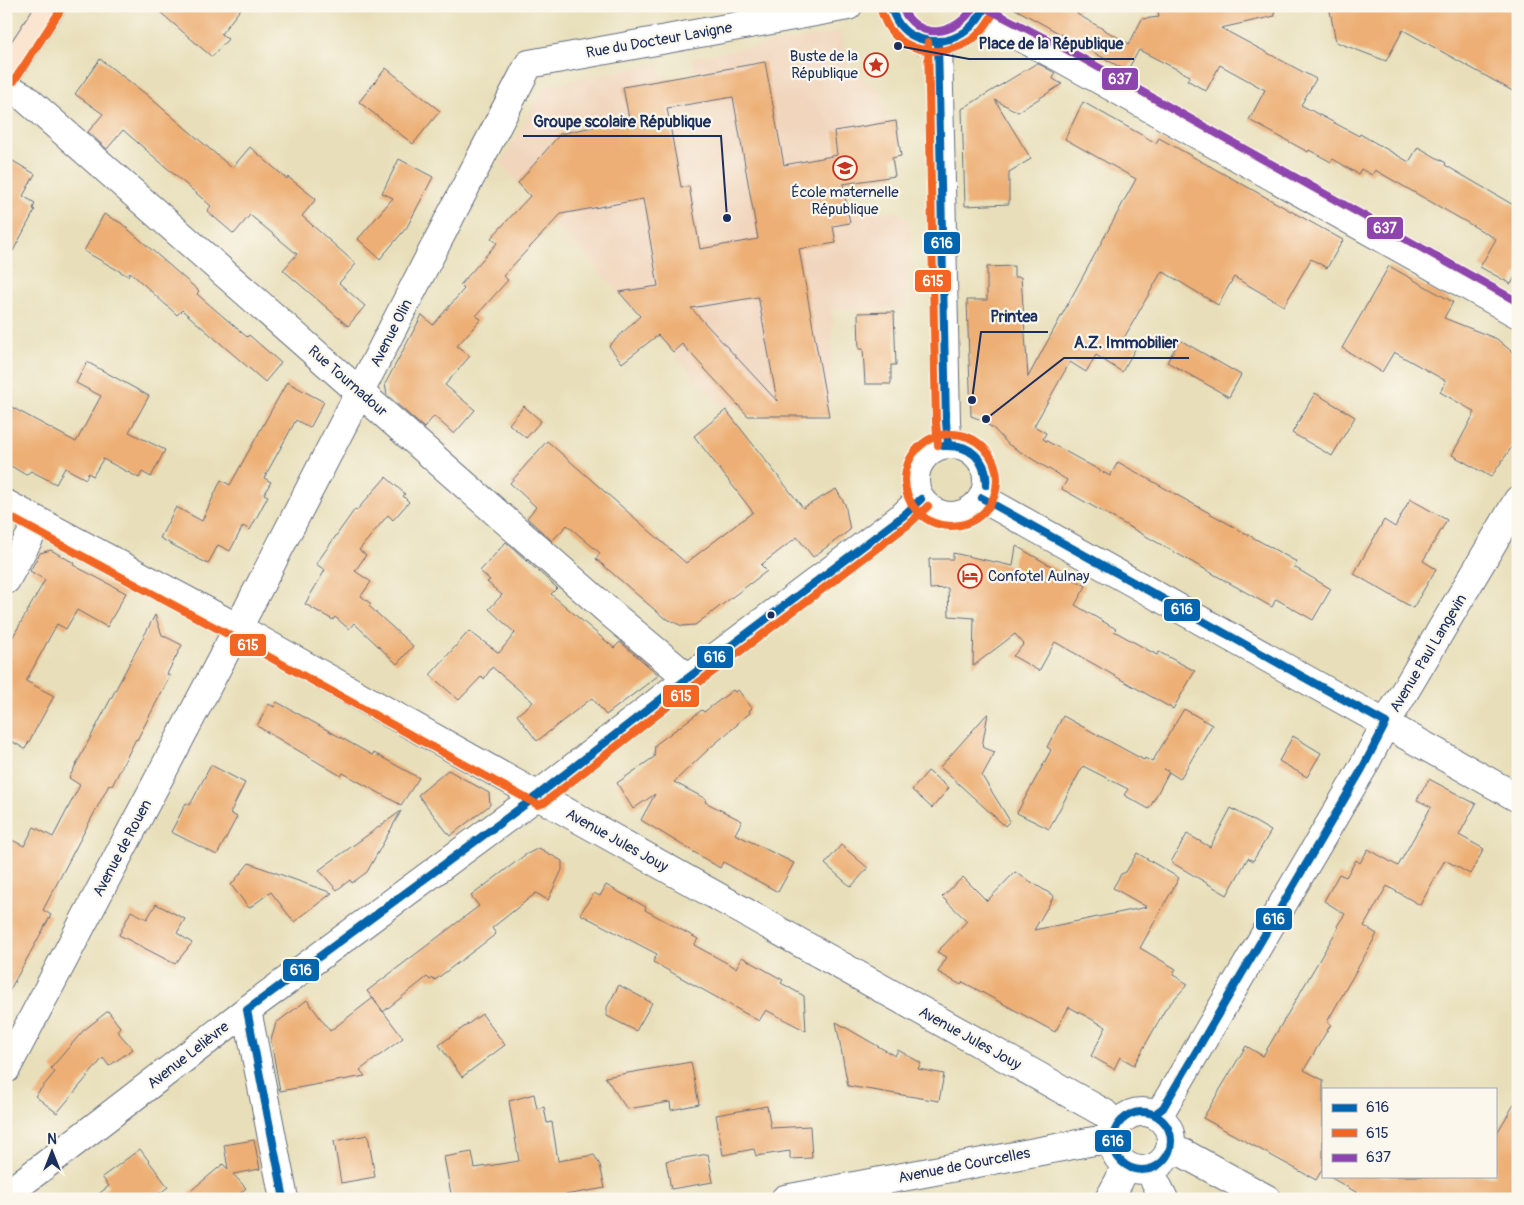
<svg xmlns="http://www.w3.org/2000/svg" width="1524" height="1205" font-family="Pangolin,sans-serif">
  <rect width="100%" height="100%" fill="#fbf7ec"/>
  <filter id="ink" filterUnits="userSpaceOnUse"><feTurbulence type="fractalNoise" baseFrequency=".02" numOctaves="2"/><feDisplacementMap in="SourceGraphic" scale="10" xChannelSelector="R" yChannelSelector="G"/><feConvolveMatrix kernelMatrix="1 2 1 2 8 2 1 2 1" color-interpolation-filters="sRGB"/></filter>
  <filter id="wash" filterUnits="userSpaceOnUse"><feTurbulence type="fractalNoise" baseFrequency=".0096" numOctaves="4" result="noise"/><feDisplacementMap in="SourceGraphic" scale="20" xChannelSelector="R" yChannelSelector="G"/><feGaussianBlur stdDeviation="1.12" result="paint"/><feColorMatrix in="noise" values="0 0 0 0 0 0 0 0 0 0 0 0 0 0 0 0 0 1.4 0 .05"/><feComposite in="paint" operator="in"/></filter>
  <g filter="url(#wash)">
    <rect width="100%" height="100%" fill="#e8dfba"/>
    <path fill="#f1d5bd" d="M840,32l8,35 32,23 7,32 9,-1 5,34 -9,4 3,17 -52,8 5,30 49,-2 12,9 2,13 -4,74 -75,1 -2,97h-107l-16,-15 -34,-39 -172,-188 41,-73 8,-6 108,-21 5,22 34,-6 -4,-23z"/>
    <g id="blocks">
      <path fill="#edaf74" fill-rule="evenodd" d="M153,6h90l-22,28 7,5 -16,18z
        M1010,6h70l-3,8 52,30 13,-25 17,-2 -2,-11h116l2,10 -54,12 95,51 -15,26 58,31 1,-2 49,28 9,-15 28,16 -1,2 70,41 3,-6v72l-7,12 -31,-17 16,-28 -121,-69 -3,5 -11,-6 -3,5 -25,-15 -2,3 -22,-12 -1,2 -59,-32 16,-30 -45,-25 -14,26 -19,-11 3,-4 -51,-26 -12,21z
        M1329,6h189v88l-115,-64 -17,31 -50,-19z
        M100,59l47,36 85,73 18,-21 37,32 1,-2 28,22 -14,17 54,48 -17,19 26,23 -17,20 -65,-56 14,-16 -47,-39 -16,19 -27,-23 4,-5 -88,-76 -16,19 -19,-17 15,-18 -28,-20z
        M765,62l19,103 53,-10 -3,-24 62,-10 5,35 -9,2 3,18 -52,8 7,39 -17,3 3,17 -37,6 30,167h-81l-66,-72 -9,8 -15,-17 -36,28 -13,-17 31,-30 -21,-24 39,-6 -15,-87 -82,15 -58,62 5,4 -32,36 5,3 -24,27 13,10 -25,29 30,25 -21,24 -20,-18 -10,12 -37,-33 -2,-11 37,-69 11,10 31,-36 -4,-4 37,-42 -6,-5 39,-42 -12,-13 42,-49 69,-15 -6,-32zM733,97l25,142 -58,10 -11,-63 -8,1 -14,-79zM758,297l1,4 18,100 -86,-93z
        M1037,63l18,10 -2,6 9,5 -44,28 -23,-12 36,59 -22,13v32l-44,2 -3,-97z
        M386,68l54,43 -27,33 -54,-42z
        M1083,102l73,41 3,-5 184,102 -16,28 -16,-9 -27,47 -50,-29 -16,28 -56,-34 -38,67 13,8 -15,26 -26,-17 -10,17 -16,-10 -36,64 12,7 -3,6 67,37 8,-14 179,100 -3,5 37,22 -18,31 -37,-21 -4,8 -210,-118 5,-9 -58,-35 -16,-17 -14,-9 -8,-3 -4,-116h20v-33l27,-1v11h7l7,100 108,-198 -71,-40z
        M6,157l29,17 -12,22 12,7 -2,6 2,1 -29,54z
        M399,159l34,18 -26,50 -27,32 -22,-20 35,-41 -11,-5z
        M104,214l17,9 78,68 -2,3 50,43 2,-2 32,28 -16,19 -83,-72 -5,5 -47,-43 -2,4 -44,-25z
        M1389,266l64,36 -9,16 53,21 21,18v81l-27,39 -39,-22 23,-43 -35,-20 6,-11 -52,-29 -12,20 -40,-24z
        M894,312l2,53h-5v19h-26l-2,-35h-4l-1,-36z
        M1180,340l61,35 -12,22 -62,-35z
        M87,362l62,34 -20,36 36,18 -14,27 -9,-5 -3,6 -36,-19 -10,17 -5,-3 -2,6 -21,-11 -9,16 -25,-13 -5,4 -20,-12v-59l70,38 25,-46 -25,-13z
        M287,382l37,20 -14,26 -14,-8 -32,58 7,4 -7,12 4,2 -18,34 -7,-4 -13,25 -12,-6 -10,19 -48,-26 16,-31 26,14 19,-41 9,5z
        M1315,393l40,24 -23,39 -40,-23z
        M524,406l17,15 -15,17 -17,-14z
        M726,410l77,98 33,-19 9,15 5,26 -37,27 -16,-20 -36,28 6,6 -72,54 -13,1 -19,-9 -67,-58 4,-6 -33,-28 -15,16 -25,-23 9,-11 -26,-24 37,-42 139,122 67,-51 -59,-76z
        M386,477l19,17 -2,2 6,6 -16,18 -5,-5 -29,35 7,5 -11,16 16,11 -10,14 10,8 -2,2 44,40 -16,18 -43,-41 -5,6 -14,-12 -2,3 -28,-16 20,-34 -9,-6 39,-55 1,2z
        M1410,499l37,21 -24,41 13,8 -23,39 -59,-34 30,-54 11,7z
        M506,542l51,46 -6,6 63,54 6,-6 39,33 -53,40 -14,-17 -55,43 -20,-26 16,-13 -41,-35 -8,12 -2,-3 -23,24 -29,-25 39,-44 30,22 16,-20 -26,-24 13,-14 -15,-13 3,-2 -10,-9z
        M1016,546l70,40 -11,19 41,24 -2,2 43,24 2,-3 36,19 -22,38 -118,-67 -16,29 -26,-15 11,-12 -9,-10 -42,32 1,-48 -25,-2 -1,-28 -18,1 -1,-30h24v-6l60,13z
        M51,550l23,13 -1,2 53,28 -19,34 -30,-17 -11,19 -9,-5 -31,57 28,15 -29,53 -19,-11v-89l39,-69 -15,-9 10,-18z
        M155,615l7,20 20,10 -15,29 3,2 -33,64 -1,-1 -24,47 -3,-1 -66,125 8,5 -45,82v-160l18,9 10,-19 19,10 27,-52 -11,-7z
        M733,690l2,2 3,-2 14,18 -3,3 1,2 -13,10 1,1 -27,23 -37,35 32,17 -1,3 37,19 -7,13 59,29 -16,29 -55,-30 -3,6 -79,-48 14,-26 -22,15 -16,-26 37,-26 1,-12 47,-35 2,2z
        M277,702l95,53 2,-2 45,25 -18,27 -58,-32 -2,3 -84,-50 12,-22 5,3z
        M1184,709l28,16 -32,54 -16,-10 5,3 -20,37 -25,-14 4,-6 -45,-23 -34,63 -32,-16 34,-63 -4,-3 16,-31 81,44 1,-2 7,4z
        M988,713l-6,34 13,5 -13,24 28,45 -5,5 -65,-59z
        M1293,736l28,17 -14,24 -28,-16z
        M211,765l34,18 -15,30 7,4 -20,38 -46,-23 15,-29 4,2z
        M448,770l41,23 1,12 -40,31 -32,-41z
        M928,771l21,17 -17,20 -20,-18z
        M1429,779l47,25 -17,31 25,14 -14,25 -25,-14 -25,45 -33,-19 -23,40 13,8 -50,88 4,2 -27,46 19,10v88l-7,12 -113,-62 43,-72 17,10 75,-128 -1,-2 8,-12 -21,-13 15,-27 7,3 10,-17 4,3 8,-14 30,17 33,-59 -14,-7z
        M1231,808l40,23 -18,30 -5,-3 -21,37 -56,-33 16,-28 23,13z
        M401,811l-34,61 -15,11 -2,-3 -13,10 -18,-20z
        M841,845l27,23 -17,19 -26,-23z
        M539,848l23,13v9l-14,30 -12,-7 -44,35 4,6 -61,46 -2,-2 -3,2 -3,-3 -44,35 -16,-21 112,-85 -8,-10 54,-41z
        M1137,853l42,25 -39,70 36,21 -3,6 15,9 -22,24 -32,57 -14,-8 -6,12 -23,-13 15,-29 -37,-20 -14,25 -92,-50 -2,3 -23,-13 9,-15 -10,-5 30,-31 -25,-24 21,-20 24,24 28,-29 39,24 -20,34 113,-23 -34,-19 8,-14 5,-2z
        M249,863l41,15 42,15 -38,29 -23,-30 -22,16 -18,-23z
        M606,885l40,22 -1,3 53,29 -4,6 42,23 6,-11 41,23 -2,3 23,13 2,35 -40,-21 -7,11 -106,-59 4,-8 -77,-40 14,-21 6,3z
        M156,904l29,15 -8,14 15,10 -17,21 -56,-29 12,-24 16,8z
        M619,985l33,18 -16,28 -29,-15v-9z
        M373,998l30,40 -43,32 5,6 -85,15 -9,-51 5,-17 31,-23 23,31z
        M108,1011l12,16 -3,4 16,18 -24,17 -6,-8 -46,55 -22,-17 20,-24 -4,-4 32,-37z
        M482,1014l23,31 -43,32 -23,-32z
        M836,1022l59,34 3,-6 23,13 -3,6 26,5 -5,27 -91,-15z
        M691,1062l8,42 -28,6 -1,-8 -43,7 -22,-32z
        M534,1094l3,15 7,-2 3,16 5,-1 6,39 36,-6 6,10 5,23 -62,11h-91l-8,-42 28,-5 3,16 44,-7 -10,-60z
        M1518,1098v101h-150l-40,-23h167v-40z
        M767,1106l4,22 39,-2 2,32 -22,1v-8l-34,5 -2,-7 -31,6 -7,-40z
        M368,1135l7,42 -34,6 -7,-42z
        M254,1140l6,29 -27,5 13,14 -12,11h-53l42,-35 5,5 -4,-24z
        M140,1149l28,38 -16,12h-60l17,-13 -7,-9z
        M708,1154l5,28 -42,7 -5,-28z"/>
    </g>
  </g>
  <g filter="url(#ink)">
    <use href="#blocks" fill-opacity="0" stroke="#636d7e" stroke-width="1"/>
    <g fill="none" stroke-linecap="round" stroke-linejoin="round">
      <g stroke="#636d7e" stroke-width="30">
        <path id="street" d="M890,6c13,49 77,46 96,0
          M981,17l78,40 459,257
          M938,42l8,380 2,22
          M6,87l17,9 591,520 74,62
          M915 480a36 36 0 1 1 72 0a36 36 0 1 1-72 0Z
          M982,498l536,300
          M6,504l232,124 850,476 16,9 13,13
          M6,580l32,-58
          M247,1010l37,189
          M6,1069l232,-441 291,-564 319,-58
          M1113 1141a29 29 0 1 1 58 0a29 29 0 1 1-58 0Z
          M1155,1114l8,-6 199,-339 24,-46 132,-223
          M1169,1151l14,2 84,46
          M1149,1169l15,30
          M6,1195l241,-185 291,-215 150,-117 215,-162 18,-17
          M785,1199l309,-58h19
          M1109,1199l10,-18 6,-16"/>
      </g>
      <g stroke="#636d7e" stroke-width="30">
        <path id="secondary" d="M6,76l46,-70"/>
      </g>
      <use href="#street" stroke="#fff" stroke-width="28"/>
      <use href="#secondary" stroke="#fce5d0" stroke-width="28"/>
      <g stroke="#fbf7ec" stroke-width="11">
        <path id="bus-1" d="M890,6c2,5 4,10 7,15 13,23 49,26 69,10 9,-7 14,-15 20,-25
          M938,42l8,380 2,22
          M944,446c24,-4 45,14 42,39
          M944,446c27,-1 41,12 42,39
          M982,498l404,225 -24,46 -199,339 -8,6
          M1113 1141a29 29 0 1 1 58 0a29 29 0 1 1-58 0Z
          M284,1199l-37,-189 291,-215 150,-117 215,-162 18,-17"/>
      </g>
      <g stroke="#fbf7ec" stroke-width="11">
        <path id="bus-2" d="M881,10c2,6 4,13 8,18 18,26 55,29 81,13 11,-7 18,-19 25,-30
          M928,42l8,380 2,23
          M14,81l46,-70
          M905 480a46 46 0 1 1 92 0a46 46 0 1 1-92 0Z
          M6,515l227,122 305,168 6,-2 150,-117 215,-162 19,-18"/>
      </g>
      <g stroke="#fbf7ec" stroke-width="11">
        <path id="bus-3" d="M901,6c16,36 55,31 73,0
          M986,8l78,40 454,254"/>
      </g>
      <use href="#bus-1" stroke="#0065ae" stroke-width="8"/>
      <use href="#bus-2" stroke="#f26522" stroke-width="8"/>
      <use href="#bus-3" stroke="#8e44ad" stroke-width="8"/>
    </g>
  </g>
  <defs>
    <g id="sight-ring" transform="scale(1.25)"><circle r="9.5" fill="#fbf7ec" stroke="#c8321e" stroke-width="1.5"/><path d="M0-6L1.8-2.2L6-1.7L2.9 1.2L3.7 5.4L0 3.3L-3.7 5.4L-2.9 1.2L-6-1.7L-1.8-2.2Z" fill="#c8321e"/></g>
    <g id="school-ring" transform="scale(1.25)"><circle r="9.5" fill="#fbf7ec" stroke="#c8321e" stroke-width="1.5"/><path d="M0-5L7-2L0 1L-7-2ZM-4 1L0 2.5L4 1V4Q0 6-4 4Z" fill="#c8321e"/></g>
    <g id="hotel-ring" transform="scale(1.25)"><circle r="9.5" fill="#fbf7ec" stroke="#c8321e" stroke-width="1.5"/><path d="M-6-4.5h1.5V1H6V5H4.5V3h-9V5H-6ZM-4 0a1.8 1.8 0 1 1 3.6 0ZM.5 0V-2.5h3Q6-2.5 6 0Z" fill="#c8321e"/></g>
  </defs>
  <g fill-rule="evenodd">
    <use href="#sight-ring" x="876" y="65"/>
    <use href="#school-ring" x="845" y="168"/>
    <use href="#hotel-ring" x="970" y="576"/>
  </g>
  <circle fill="#1b2f5e" stroke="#fbf7ec" stroke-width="2" cx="771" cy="615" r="4.5"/>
  <g text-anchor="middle" stroke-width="4.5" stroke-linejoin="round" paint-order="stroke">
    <g font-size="15" fill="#1b2f5e" stroke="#fbf7ec">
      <text transform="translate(659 40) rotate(-10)" y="5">Rue du Docteur Lavigne</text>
      <text transform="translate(391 333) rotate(-63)" y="5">Avenue Olin</text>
      <text transform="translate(348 381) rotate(41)" y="5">Rue Tournadour</text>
      <text transform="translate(1428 653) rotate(-59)" y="5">Avenue Paul Langevin</text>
      <text transform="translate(617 840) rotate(29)" y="5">Avenue Jules Jouy</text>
      <text transform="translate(122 848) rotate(-62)" y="5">Avenue de Rouen</text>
      <text transform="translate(970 1038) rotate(29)" y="5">Avenue Jules Jouy</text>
      <text transform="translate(188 1055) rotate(-38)" y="5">Avenue Lelièvre</text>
      <text transform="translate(964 1165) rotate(-11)" y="5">Avenue de Courcelles</text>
    </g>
    <g font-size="15" fill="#1b2f5e" stroke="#fbf7ec" text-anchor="end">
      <text x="858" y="61">Buste de la<tspan x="858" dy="17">République</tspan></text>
      <text x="845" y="197" text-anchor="middle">École maternelle<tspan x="845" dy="17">République</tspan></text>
      <text x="988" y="581" text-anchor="start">Confotel Aulnay</text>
    </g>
  </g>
  <path fill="none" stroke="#1b2f5e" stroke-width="2" d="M898 46L969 59H1134M727 218L721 136H523M972 400L981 332H1048M986 419L1064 358H1189"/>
  <g fill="#1b2f5e" stroke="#fbf7ec" stroke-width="2">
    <circle cx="898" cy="46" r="5"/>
    <circle cx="727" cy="218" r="5"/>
    <circle cx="972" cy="400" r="5"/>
    <circle cx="986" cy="419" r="5"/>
  </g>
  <g font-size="16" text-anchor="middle" font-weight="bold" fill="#1b2f5e" stroke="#fbf7ec" stroke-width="4.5" stroke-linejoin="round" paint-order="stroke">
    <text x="1051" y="49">Place de la République</text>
    <text x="622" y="127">Groupe scolaire République</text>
    <text x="1014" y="322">Printea</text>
    <text x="1126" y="348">A.Z. Immobilier</text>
  </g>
  <g stroke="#fbf7ec" stroke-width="2">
    <rect x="1101" y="67" width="38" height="24" rx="5" fill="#8e44ad"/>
    <rect x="1366" y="216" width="38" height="24" rx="5" fill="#8e44ad"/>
    <rect x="923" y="231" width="38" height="24" rx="5" fill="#0065ae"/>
    <rect x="914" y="269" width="38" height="24" rx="5" fill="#f26522"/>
    <rect x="1163" y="598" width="38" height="24" rx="5" fill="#0065ae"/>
    <rect x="229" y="633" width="38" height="24" rx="5" fill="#f26522"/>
    <rect x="696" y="645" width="38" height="24" rx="5" fill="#0065ae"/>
    <rect x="662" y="684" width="38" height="24" rx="5" fill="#f26522"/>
    <rect x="1255" y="907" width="38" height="24" rx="5" fill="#0065ae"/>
    <rect x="282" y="958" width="38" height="24" rx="5" fill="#0065ae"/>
    <rect x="1094" y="1129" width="38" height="24" rx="5" fill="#0065ae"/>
  </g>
  <g font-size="14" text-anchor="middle" font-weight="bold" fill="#fff">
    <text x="1120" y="84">637</text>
    <text x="1385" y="233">637</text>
    <text x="942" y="248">616</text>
    <text x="933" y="286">615</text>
    <text x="1182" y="614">616</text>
    <text x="248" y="650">615</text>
    <text x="715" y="662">616</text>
    <text x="681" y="701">615</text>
    <text x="1274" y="924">616</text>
    <text x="301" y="975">616</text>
    <text x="1113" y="1146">616</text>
  </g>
  <rect width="1524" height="1205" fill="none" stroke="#fbf7ec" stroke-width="25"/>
  <rect x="1322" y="1088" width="175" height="90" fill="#fbf7ec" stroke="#a1a7b3"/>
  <rect x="1332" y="1104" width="25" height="8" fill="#0065ae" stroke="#a1a7b3"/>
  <text x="1366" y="1112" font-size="15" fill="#1b2f5e">616</text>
  <rect x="1332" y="1129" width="25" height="8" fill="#f26522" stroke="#a1a7b3"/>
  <text x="1366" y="1138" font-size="15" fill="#1b2f5e">615</text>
  <rect x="1332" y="1154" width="25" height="8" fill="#8e44ad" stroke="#a1a7b3"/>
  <text x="1366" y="1162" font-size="15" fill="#1b2f5e">637</text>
  <g transform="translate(52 1152)" stroke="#fbf7ec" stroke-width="4" paint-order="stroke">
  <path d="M0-4L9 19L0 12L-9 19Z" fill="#1b2f5e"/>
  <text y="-8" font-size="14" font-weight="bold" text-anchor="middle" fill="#1b2f5e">N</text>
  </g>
</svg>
